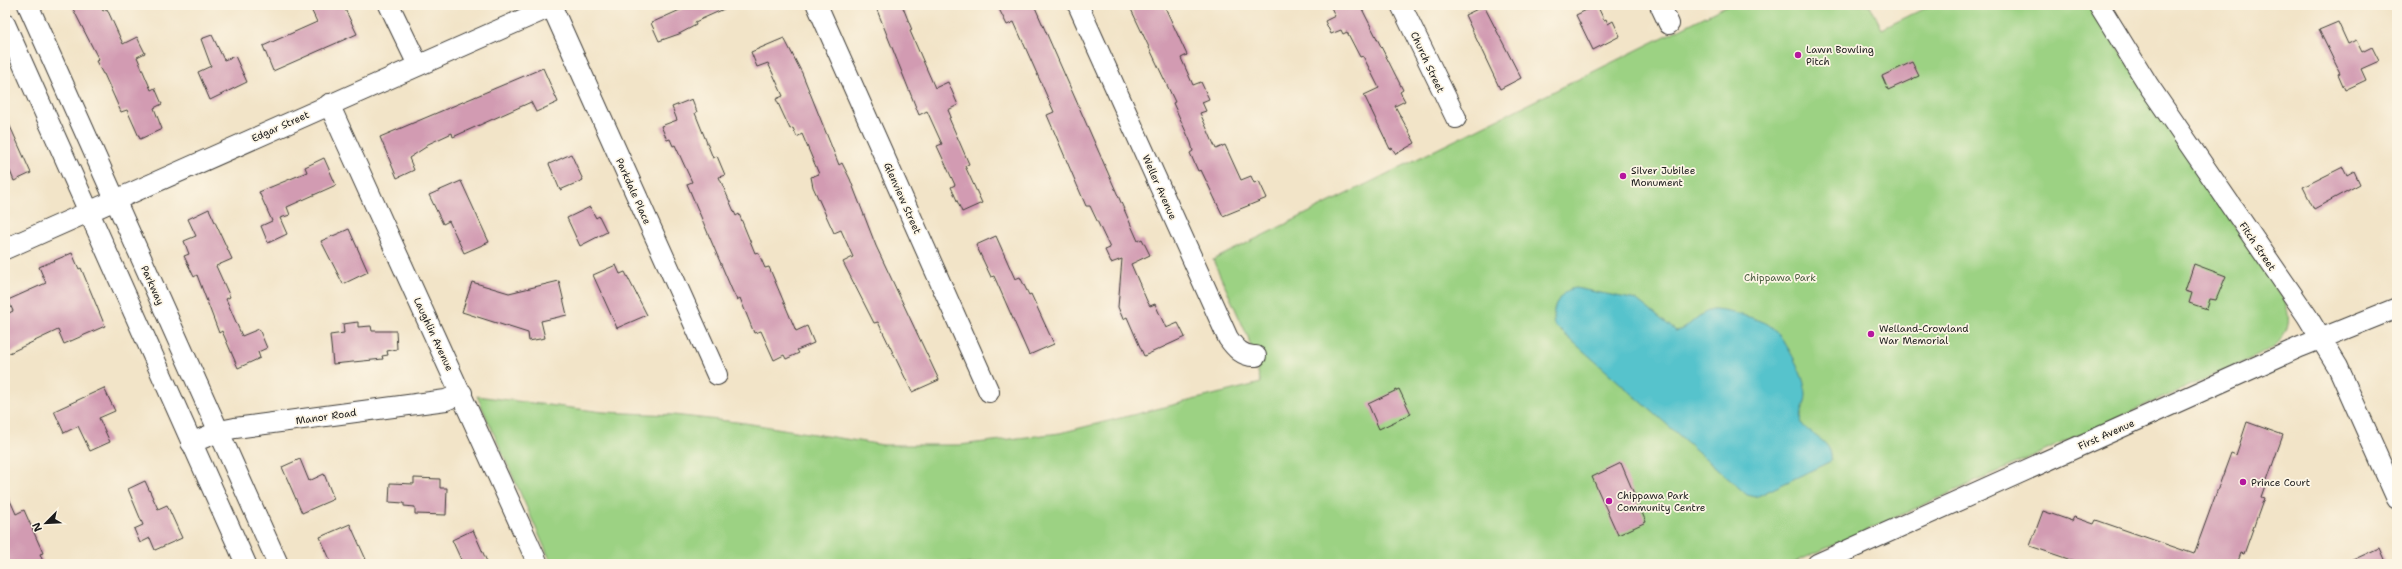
<svg xmlns="http://www.w3.org/2000/svg" width="2402" height="569" font-family="'Shantell Sans',sans-serif">
  <rect width="100%" height="100%" fill="#fcf5e5"/>
  <filter id="ink" filterUnits="userSpaceOnUse"><feTurbulence type="fractalNoise" baseFrequency=".025" numOctaves="2"/><feDisplacementMap in="SourceGraphic" scale="8" xChannelSelector="R" yChannelSelector="G"/><feConvolveMatrix kernelMatrix="1 2 1 2 8 2 1 2 1" color-interpolation-filters="sRGB"/></filter>
  <filter id="wash" filterUnits="userSpaceOnUse"><feTurbulence type="fractalNoise" baseFrequency=".012" numOctaves="4" result="noise"/><feDisplacementMap in="SourceGraphic" scale="16" xChannelSelector="R" yChannelSelector="G"/><feGaussianBlur stdDeviation="0.9" result="paint"/><feColorMatrix in="noise" values="0 0 0 0 0 0 0 0 0 0 0 0 0 0 0 0 0 1.4 0 .05"/><feComposite in="paint" operator="in"/></filter>
  <g filter="url(#wash)">
    <rect width="100%" height="100%" fill="#f2e4c8"/>
    <path fill="#9cd283" stroke="#5c7750" d="M1728,5h142l12,24 49,-24h159l195,297c10,29 -3,40 -26,53l-468,209h-1239l-75,-168 126,16 70,3 72,8 138,22h77l100,-12 201,-50 -13,-46 -35,-77z"/>
    <path fill="#56c3cc" stroke="#397074" d="M1575,288l62,12 39,31c14,-2 21,-19 37,-21 11,0 46,8 56,15 15,10 36,51 37,69 0,10 -7,20 -4,30 9,13 32,17 29,37l-75,36 -9,-2 -193,-170c-4,-15 6,-35 21,-37z"/>
    <g id="blocks">
      <path fill="#d29bb2" d="M71,5h29l3,6 4,-2 16,35 14,-7 8,16 -8,4 14,33 4,-2 7,16 -8,4 8,21 -22,10 -13,-29 -6,2 -17,-38h-1l-7,-13 3,-1z
        M309,5h34l14,29 -84,37 -10,-25 54,-24z
        M691,5h42l-38,17 1,3 -17,9 -20,7 -8,-18z
        M875,5h27l10,25 -2,1 25,57 13,-6 10,23 -10,5 3,7 -2,1 20,46 -4,2 17,37 -20,9 -11,-25 4,-2 -18,-39 5,-2 -15,-33 -8,4z
        M997,5h37l104,236 4,-2 8,16 -19,9 16,37 3,5 5,-2 11,24 12,-5 7,14 -41,19 -17,-39 -4,2 -5,-12 4,-48 -11,4 -6,-13 5,-2 -20,-42h-4l-39,-91 7,-3 -40,-90 -7,3z
        M1129,5h35l23,50 -6,3 12,27 8,-3 8,17 -7,3 4,9 -6,2 16,36 9,-4 16,35 10,-4 3,7 5,-2 8,17 -44,18 -22,-46 -3,1 -8,-18 3,-2 -2,-8 -18,-40 2,-1z
        M1330,5h30l43,85 -3,2 5,9 -10,5 20,37 -19,11 -4,-6 -2,1 -26,-54 15,-7 -16,-32 -3,1 -13,-25 -4,2 -2,-4 -10,4 -6,-13 10,-5z
        M1597,5l7,15 2,-1 2,5 5,-3 7,15 -27,14 -17,-35z
        M1484,6l37,72 -21,11 -35,-74z
        M2338,22l10,22 8,-4 6,12 10,-5 7,14 -18,8 5,11 -21,10 -7,-16 2,-1 -21,-43z
        M212,35l12,25 11,-4 12,26 -37,18 -12,-28 13,-6 -10,-27z
        M784,38l18,35 37,92 3,-2 8,16 26,67 63,134 -27,12 -34,-70 -4,1 -31,-61 10,-5 -12,-27 -7,3 -21,-46 -2,-10 8,-3 -17,-40 -5,3 -4,-9 -3,1 -14,-30 7,-3 -15,-33 -11,4 -6,-15z
        M1912,62l7,14 -31,14 -6,-14z
        M543,68l15,34 -22,10 -5,-10 -78,35 -1,-4 -26,12v2l-17,11 5,12 -17,8 -17,-41z
        M692,99l5,13 -2,1 18,45 4,-2 8,19 -6,2 17,39 3,-2 16,39 3,-1 7,16 4,-1 27,64 11,-5 7,17 -17,7 2,3 -13,6 -2,-4 -10,5 -13,-29 -7,2 -14,-35 -3,2 -5,-10 -45,-106 5,-2 -17,-37 -2,1 -3,-7 -3,1 -6,-14 16,-6 -5,-13z
        M5,115l26,58 -17,8 -4,-10 -5,2z
        M571,154l12,26 -23,10 -11,-26z
        M324,158l12,27 -49,22 3,8 -10,3 7,16 -19,9 -7,-17 11,-5 -13,-29 48,-20 -2,-5z
        M2343,167l4,8 7,-4 6,13 -46,25 -11,-22z
        M461,181l28,61 -25,11 -15,-32 -6,3 -14,-29z
        M590,207l6,11 3,-2 8,16 -27,14 -13,-28z
        M209,209l23,50 -16,7 14,31 -4,2 16,37 17,-7 8,19 -9,4 2,6 -22,10 -16,-37 -3,2 -22,-58 -3,2 -10,-21 5,-2 -5,-13 12,-5 -8,-17z
        M349,229l19,43 -25,12 -22,-43z
        M996,236l19,43 5,-2 9,18 2,-1 23,50 -25,11 -35,-79 -3,1 -15,-32z
        M72,253l7,16 2,-1 24,58 -41,18 -6,-14 -53,25v-40l8,-4 -5,-11 38,-17 -7,-16z
        M2194,264l32,12 -10,24 -6,-1 -3,10 -18,-6 3,-10 -7,-2z
        M616,265l4,9 5,-2 22,43 -30,13 -24,-53z
        M559,281l8,34 -26,6 4,17 -16,3 -1,-8 -66,-21 10,-30 37,11z
        M358,322v5l13,-1 1,5h24l1,18 -10,2 1,4 -6,1 1,3 -50,5 -3,-29 14,-2 -1,-9z
        M104,388l11,23 -16,7 11,24 -20,9 -12,-25 -14,7 -10,-22z
        M1399,389l12,25 -32,15 -11,-25z
        M2247,422l36,13 -22,62 3,1 -20,56 -3,-1 -4,11h-154l-53,-18 13,-35 29,10 2,-4 20,7 2,-4 98,34 37,-101 5,2z
        M300,459l9,22 15,-7 10,25 -32,14 -20,-46z
        M1621,463l25,59 -28,13 -26,-58z
        M414,478l26,1v9h7l-1,27 -31,-1v-7l-11,-1v-3l-15,-1 1,-19 24,1z
        M145,481l13,28 9,-4 15,33 -27,12 -5,-12 -10,5 -6,-14 9,-4 -15,-36z
        M5,489l11,25 8,-4 19,43 -3,1 4,10h-39z
        M350,524l18,40h-36l-12,-27z
        M473,530l15,34h-25l-11,-24z
        M2379,548l7,16h-42z"/>
    </g>
  </g>
  <g filter="url(#ink)">
    <use href="#blocks" fill-opacity="0" stroke="#3c3a36" stroke-width="1"/>
    <g fill="none" stroke-linecap="round" stroke-linejoin="round">
      <g stroke="#3c3a36" stroke-width="22">
        <path id="minor" d="M28,5l250,559
          M389,5l29,60
          M817,5l172,387
          M1078,5l150,333c7,10 15,19 28,18
          M1401,5l55,113
          M1660,5l9,19
          M2099,5l50,81 158,230 31,51 59,132
          M552,7l165,368
          M5,24l241,540
          M329,104l209,460
          M5,249l550,-244
          M191,443l29,-12 15,-3 211,-28 16,-7
          M1817,564l483,-217 97,-39"/>
      </g>
      <use href="#minor" stroke="#fff" stroke-width="20"/>
    </g>
  </g>
  <g fill="#b5179e" stroke="#fcf5e5" stroke-width="1.5">
    <circle cx="1798" cy="55" r="4"/>
    <circle cx="1623" cy="176" r="4"/>
    <circle cx="1871" cy="334" r="4"/>
    <circle cx="2243" cy="482" r="4"/>
    <circle cx="1609" cy="501" r="4"/>
  </g>
  <g text-anchor="middle" stroke-width="3.5" stroke-linejoin="round" paint-order="stroke">
    <g font-size="10" fill="#1c1c1c" stroke="#fcf5e5" text-anchor="start">
      <text x="1806" y="53">Lawn Bowling<tspan x="1806" dy="12">Pitch</tspan></text>
      <text x="1631" y="174">Silver Jubilee<tspan x="1631" dy="12">Monument</tspan></text>
      <text x="1879" y="332">Welland-Crowland<tspan x="1879" dy="12">War Memorial</tspan></text>
      <text x="2251" y="486">Prince Court</text>
      <text x="1617" y="499">Chippawa Park<tspan x="1617" dy="12">Community Centre</tspan></text>
    </g>
    <g font-size="10" fill="#1c1c1c" stroke="#fcf5e5">
      <text transform="translate(1428 62) rotate(65)" y="4">Church Street</text>
      <text transform="translate(280 126) rotate(-24)" y="4">Edgar Street</text>
      <text transform="translate(1160 187) rotate(66)" y="4">Weller Avenue</text>
      <text transform="translate(634 191) rotate(66)" y="4">Parkdale Place</text>
      <text transform="translate(903 198) rotate(66)" y="4">Glenview Street</text>
      <text transform="translate(2258 246) rotate(56)" y="4">Fitch Street</text>
      <text transform="translate(153 285) rotate(66)" y="4">Parkway</text>
      <text transform="translate(434 334) rotate(65)" y="4">Laughlin Avenue</text>
      <text transform="translate(326 416) rotate(-8)" y="4">Manor Road</text>
      <text transform="translate(2106 434) rotate(-24)" y="4">First Avenue</text>
    </g>
    <g font-size="10" fill="#495c40" stroke="#fcf5e5">
      <text x="1780" y="281">Chippawa Park</text>
    </g>
  </g>
  <rect width="2402" height="569" fill="none" stroke="#fcf5e5" stroke-width="20"/>
  <g transform="translate(46 523) rotate(246)" stroke="#fcf5e5" stroke-width="3" paint-order="stroke">
  <path d="M0-3L7 15L0 10L-7 15Z" fill="#1c1c1c"/>
  <text y="-6" font-size="11" font-weight="bold" text-anchor="middle" fill="#1c1c1c">N</text>
  </g>
</svg>
